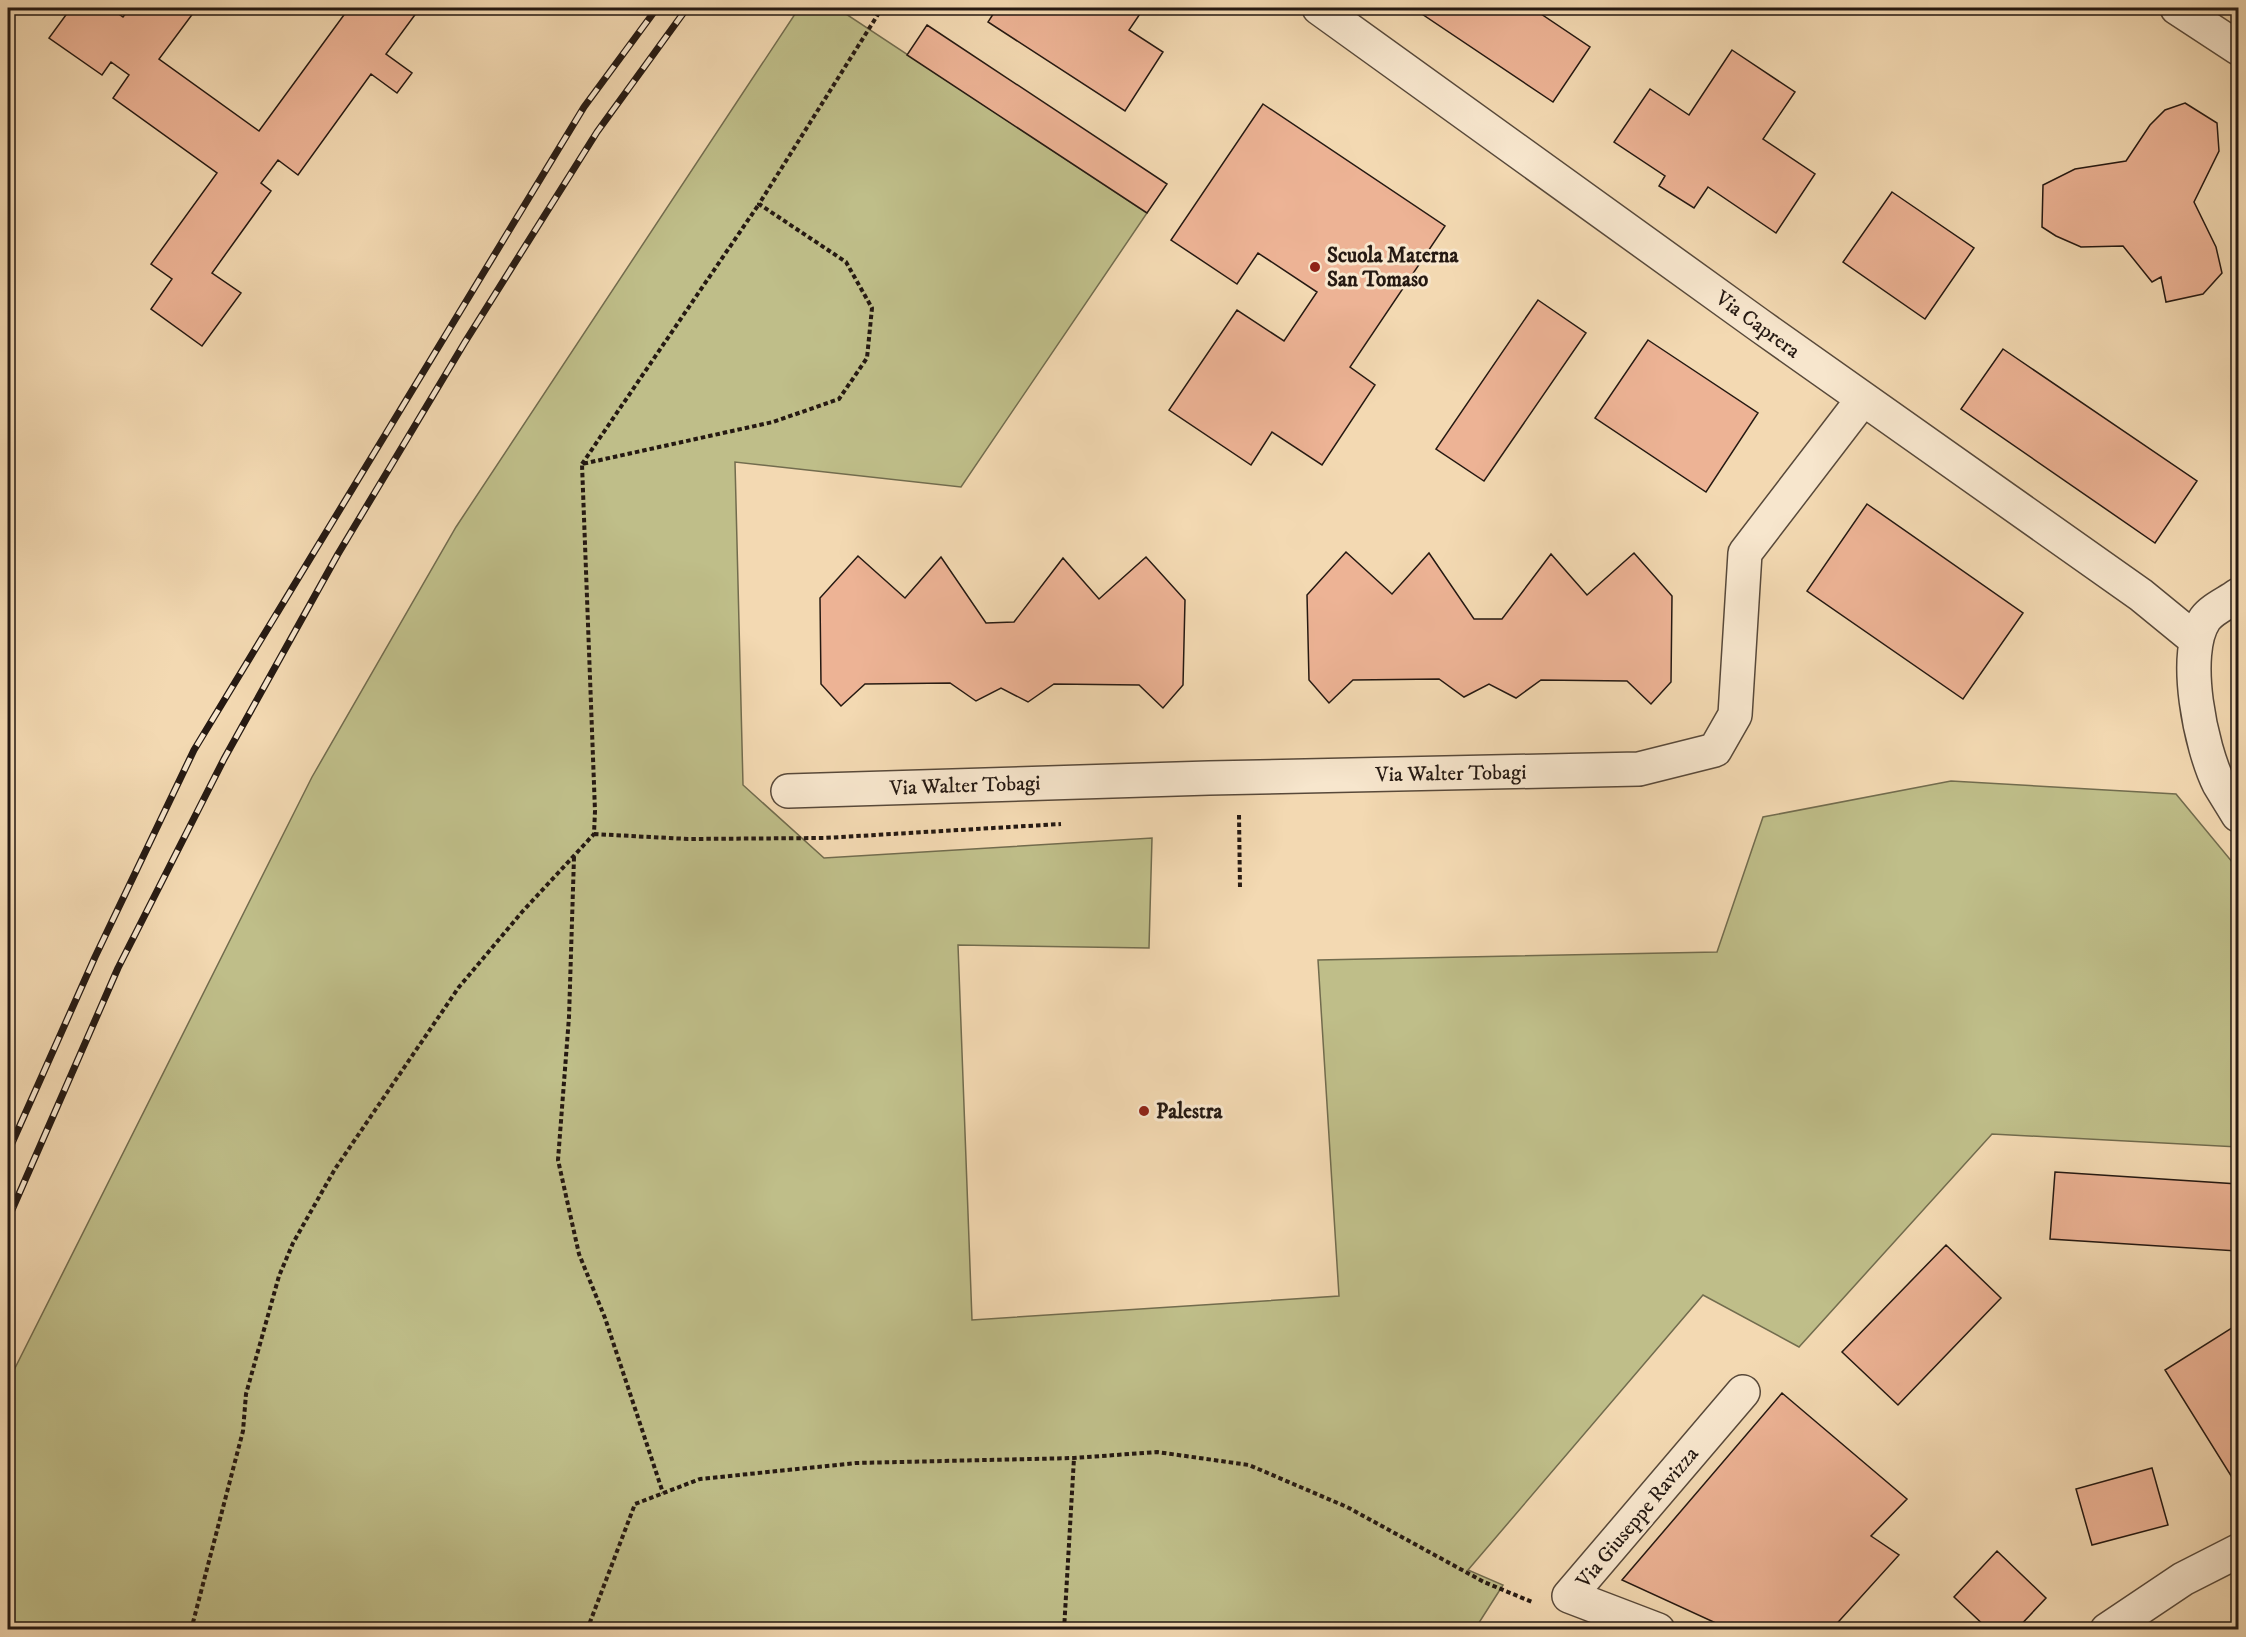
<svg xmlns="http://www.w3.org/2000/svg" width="2246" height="1637" font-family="'IM FELL DW Pica',serif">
  <rect width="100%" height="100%" fill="#f3d9b2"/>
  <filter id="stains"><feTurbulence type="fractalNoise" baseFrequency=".00333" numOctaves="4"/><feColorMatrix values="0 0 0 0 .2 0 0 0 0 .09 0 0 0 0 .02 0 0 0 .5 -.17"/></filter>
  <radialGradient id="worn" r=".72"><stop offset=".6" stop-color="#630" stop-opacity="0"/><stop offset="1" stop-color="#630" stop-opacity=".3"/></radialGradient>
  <path fill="#bfbe89" stroke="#726c4e" stroke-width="1.5" d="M799,8h38l310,205 -186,274 -226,-25 8,323 81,73 328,-20 -3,110 -191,-3 14,375 367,-24 -21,-336 399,-8 46,-135 188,-36 225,13 62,75v278l-246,-13 -193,213 -96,-52 -235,275 35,15 -28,44h-1467v-247l304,-605 144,-250z"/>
  <path fill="#edb395" stroke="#251912" stroke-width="1.5" d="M71,8h39l13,9 7,-9h67l-38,51 100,72 90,-123h71l-34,46 26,19 -15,20 -26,-19 -73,101 -20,-15 -17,23 10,8 -59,82 29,20 -39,53 -51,-37 21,-30 -21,-15 66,-91 -104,-75 16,-23 -18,-13 -9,13 -53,-37z
    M997,8h147l-15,22 34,22 -38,59 -137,-89z
    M1413,8h119l58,39 -37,55z
    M927,25l240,159 -20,29 -240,-158z
    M1732,50l63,42 -32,47 52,35 -39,59 -68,-46 -14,21 -35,-22 6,-10 -51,-34 36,-53 39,26z
    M2185,103l32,20 2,28 -25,51 22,45 6,26 -19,21 -37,8 -5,-25 -9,5 -29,-36 -42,1 -25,-11 -14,-9 1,-42 32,-16 51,-8 24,-36 15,-15z
    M1263,104l182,122 -95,141 25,18 -53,80 -50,-33 -21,33 -82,-55 68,-100 47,31 33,-49 -59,-39 -21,31 -66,-44z
    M1892,192l82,56 -49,71 -82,-57z
    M1538,300l48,33 -102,148 -48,-32z
    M1648,340l110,73 -52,79 -111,-74z
    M2003,349l194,132 -42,62 -194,-134z
    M1867,504l156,109 -60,86 -156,-108z
    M1346,552l46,42 37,-41 45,66h28l49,-65 36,41 47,-42 38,43 -1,86 -20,22 -24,-23 -86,-1 -25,18 -27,-14 -25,13 -25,-18 -86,1 -24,23 -20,-23 -2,-85z
    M858,556l47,42 36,-41 45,66 28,-1 49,-64 36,41 47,-42 39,43 -2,85 -20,23 -24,-23 -85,-1 -26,18 -27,-14 -25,13 -26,-18 -85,1 -24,22 -20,-22 -1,-86z
    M2055,1172l183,12 -1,67 -187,-12z
    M1946,1245l55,53 -103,107 -56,-53z
    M2238,1324v152l-5,3 -68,-109z
    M1782,1393l125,106 -36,37 28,19 -68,75h-40l-6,-5 -4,5h-50l-109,-50z
    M2152,1468l16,57 -76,20 -16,-56z
    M1997,1551l49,47 -30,32h-27l-35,-33z
    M2238,1622v8h-9z
    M1970,1623l7,7h-13z"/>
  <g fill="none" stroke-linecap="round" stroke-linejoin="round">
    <g stroke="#58493a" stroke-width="36">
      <path id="minor" d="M1319,8l440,317 382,270 55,45
        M2177,8l61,40
        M2238,595c-9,7 -26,14 -33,24 -24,35 -4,129 14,165 6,10 13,21 19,31
        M788,791l421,-13 430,-9 76,-19 20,-35 10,-162 118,-154
        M1658,1630l-89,-34 174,-204
        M2107,1630l76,-51 55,-28"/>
    </g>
    <path stroke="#251912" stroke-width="4" stroke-dasharray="4.5 3" stroke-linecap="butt" d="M582,464l177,-260
      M1239,815l1,74
      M594,834l94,5 136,-1 237,-14
      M574,857l-5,160 -11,143 21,94 26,64 58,175
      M191,1630l52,-199 3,-37 33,-118 14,-33 42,-74 124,-182 63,-75 72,-78 1,-23 -13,-347 191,-42 66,-23 28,-41 5,-50 -26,-46 -87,-58 123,-196
      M587,1630l48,-126 65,-25 156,-16 218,-5 83,-6 92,13 98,42 137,75 48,20
      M1064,1630l10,-172"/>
    <use href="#minor" stroke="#f7e6cd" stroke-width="33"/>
    <g stroke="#251912" stroke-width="7">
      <path id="rail" d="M8,1152l87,-195 99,-207 390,-643 73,-99
        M8,1219l110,-251 106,-209 114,-205 127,-212 132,-210 90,-124"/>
    </g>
    <use href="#rail" stroke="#f7e6cd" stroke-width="4.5" stroke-dasharray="14" stroke-linecap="butt"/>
  </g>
  <g fill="#8f2418" stroke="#f7e6cd" stroke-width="2">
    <circle cx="1315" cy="267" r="6"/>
    <circle cx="1144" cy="1111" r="6"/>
  </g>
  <g text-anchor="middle" stroke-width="6" stroke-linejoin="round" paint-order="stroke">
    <g font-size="21" font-weight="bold" fill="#251912" stroke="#f7e6cd" text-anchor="start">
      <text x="1327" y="262">Scuola Materna<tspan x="1327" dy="24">San Tomaso</tspan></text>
      <text x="1156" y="1118">Palestra</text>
    </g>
    <g font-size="21" fill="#251912" stroke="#f7e6cd">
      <text transform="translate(1758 324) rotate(36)" y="7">Via Caprera</text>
      <text transform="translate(1451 773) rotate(-1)" y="7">Via Walter Tobagi</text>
      <text transform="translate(965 785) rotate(-2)" y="7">Via Walter Tobagi</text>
      <text transform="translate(1637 1517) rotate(-50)" y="7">Via Giuseppe Ravizza</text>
    </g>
  </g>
  <rect width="2246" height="1637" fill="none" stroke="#f3d9b2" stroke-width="30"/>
  <rect x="9" y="9" width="2228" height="1619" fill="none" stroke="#251912" stroke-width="3"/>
  <rect x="15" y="15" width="2216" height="1607" fill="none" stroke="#251912" stroke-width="1.5"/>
  <rect width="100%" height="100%" filter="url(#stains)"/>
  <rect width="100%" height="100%" fill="url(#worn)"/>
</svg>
